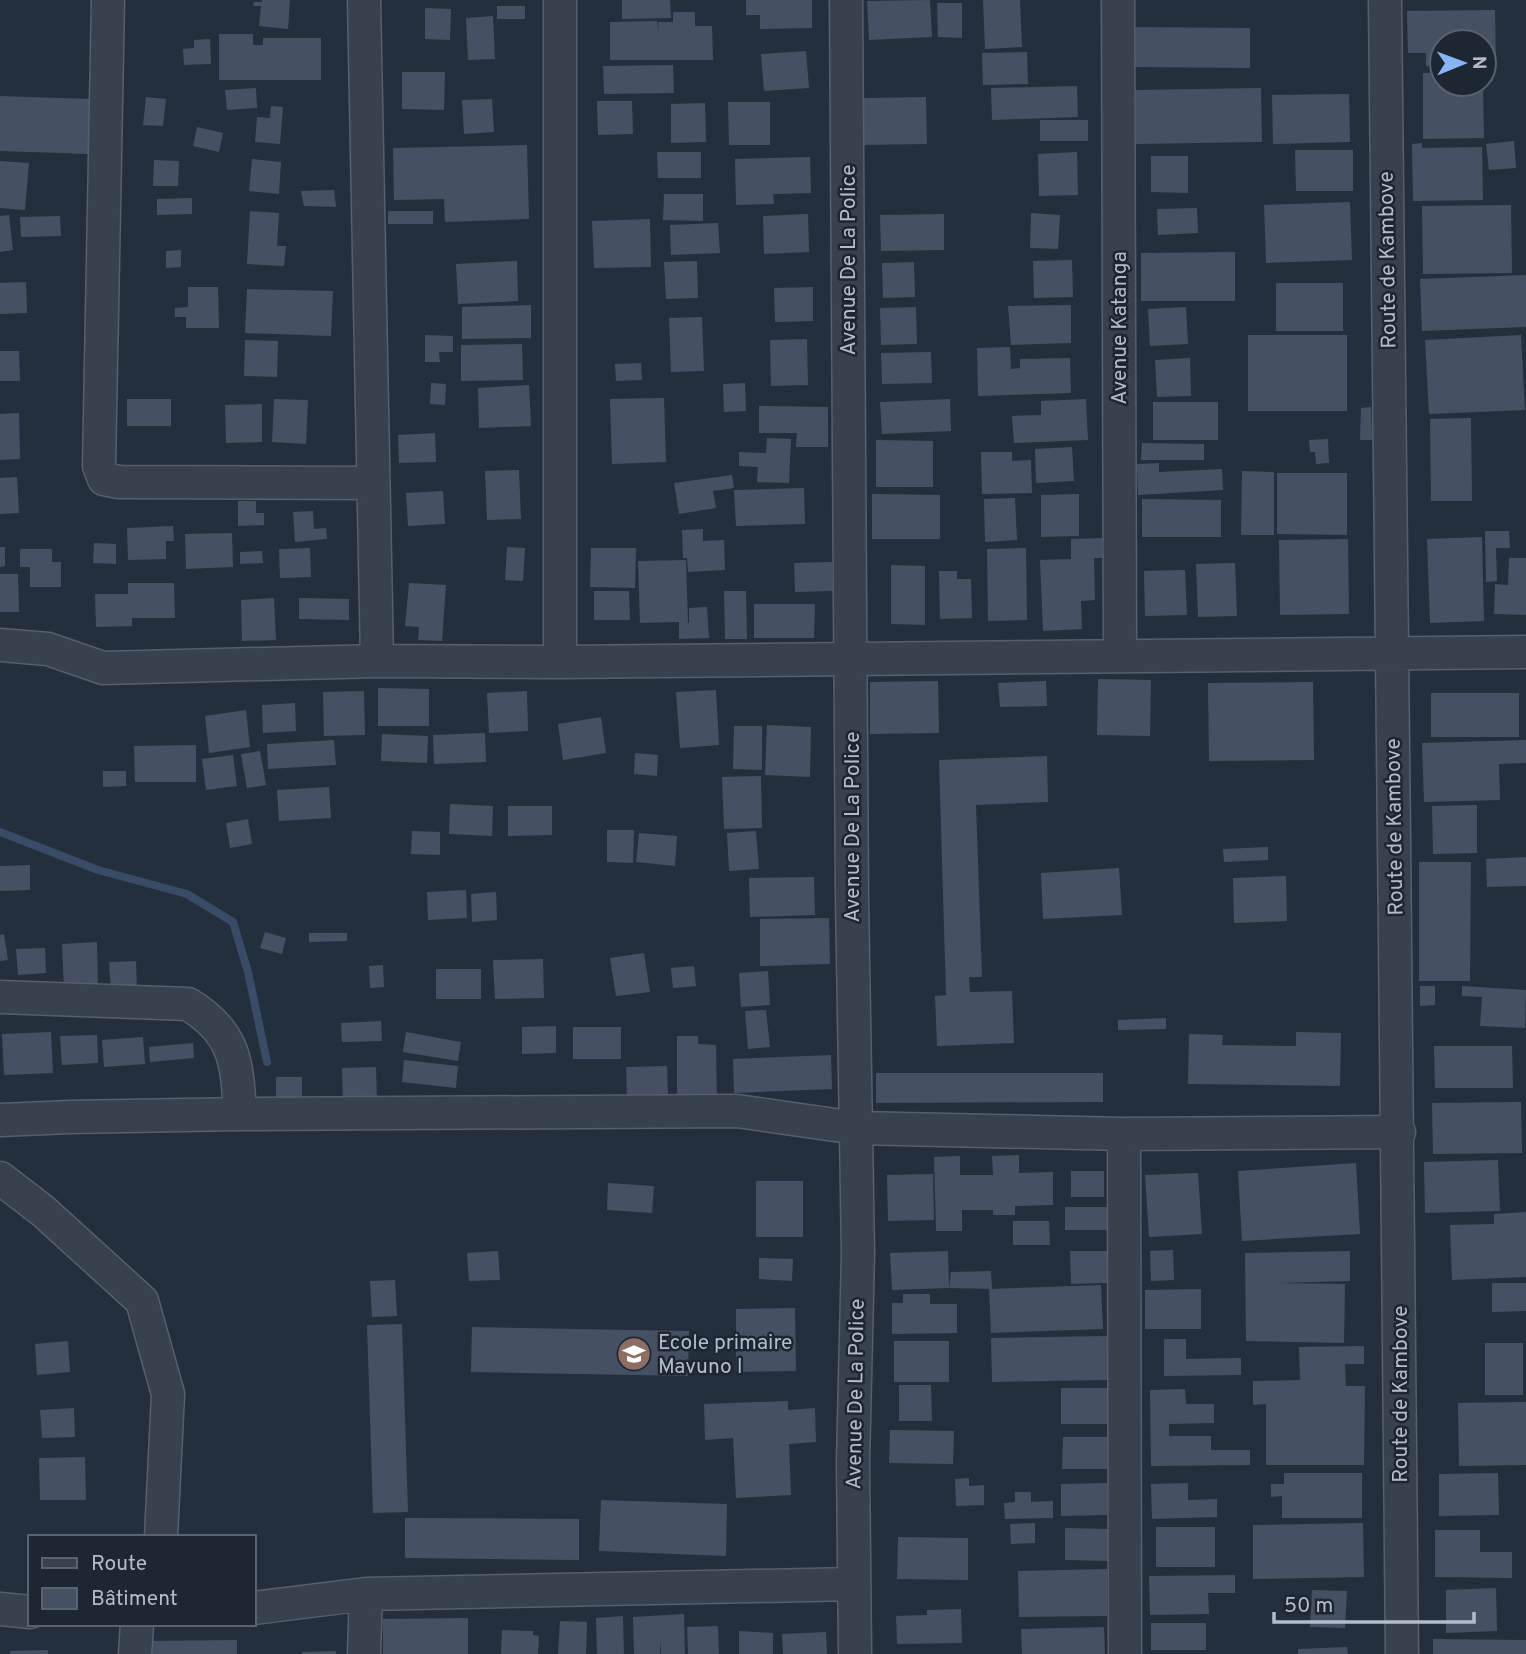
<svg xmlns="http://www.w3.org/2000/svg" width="1526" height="1654" font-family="Overpass,sans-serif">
  <rect width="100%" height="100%" fill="#242f3e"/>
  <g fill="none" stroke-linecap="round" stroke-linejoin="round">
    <path stroke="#394c67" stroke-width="8" d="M0,832l98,38 89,24 46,28 15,50 19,90"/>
  </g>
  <path fill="#455162" d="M262,0h28l-2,29 -29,-3 2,-20h-8l1,-4h8z
    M622,0h48l1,18 -49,1z
    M746,0h66v28l-52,1v-14h-14z
    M930,0l2,37 -63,3 -2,-39z
    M983,0h37l2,47 -37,2z
    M937,3h25v35l-24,-1z
    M497,6h28v13h-28z
    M425,8l26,1 -1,31 -25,-1z
    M1495,10l1,55h-12v-23h-42v24h-16v-13h-18l-1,-42z
    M673,12h22v14h17l1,34h-103v-38l47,-1 2,16 -1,-15h15z
    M493,16l2,43 -27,1 -2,-42z
    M1133,27l117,1v40l-117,-1z
    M219,34h34v11h10v-7h58v42h-102z
    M210,39l1,25 -27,1 -1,-16 11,-1v-8z
    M806,51l3,37 -45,3 -3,-37z
    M1027,52l1,32 -45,1 -1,-32z
    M673,65l1,28 -70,1 -1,-28z
    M402,72h43l-1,38 -42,-1z
    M1442,72v12h41l1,54 -61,1v-66z
    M1077,86l1,31 -86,3 -1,-32z
    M256,88l1,20 -30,2 -2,-20z
    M1261,88l1,54 -126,2 -1,-54z
    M1349,94l1,48 -77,2 -1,-49z
    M0,96l90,3 -2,55 -88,-3z
    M146,97l20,2 -3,27 -20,-1z
    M926,97l1,47 -63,1v-47z
    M492,99l2,33 -30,2 -2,-34z
    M597,101h35l1,33 -35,1z
    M728,102h42v43h-41z
    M705,103l1,39 -35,1v-39z
    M271,106l12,1 -3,37 -25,-2 2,-25 13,1z
    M1040,120h48v21h-48z
    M197,127l26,6 -4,19 -26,-6z
    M1514,141l2,27 -27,2 -3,-26z
    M1422,143v5l60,-1 1,53 -70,1 -1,-57z
    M527,145l2,74 -84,3 -1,-23 -50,1 -1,-52z
    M1295,150h58v41h-57z
    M657,152h44v26h-43z
    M1077,152l1,43 -39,1 -1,-42z
    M1151,156h37v37l-37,-1z
    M810,157l1,36 -38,1 1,10 -38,1 -1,-46z
    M252,159l29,3 -2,32 -30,-3z
    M154,160l25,1 -1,25h-25z
    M0,161l29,2 -4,47 -25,-2z
    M334,190l2,17 -32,-1 -3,-15z
    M664,194h39v27l-40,-1z
    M192,198v16l-35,1v-16z
    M1350,202l2,58 -86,3 -2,-58z
    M1511,205l1,68 -89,1 -1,-68z
    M1197,208l1,25 -40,2 -1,-26z
    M250,211l29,2 -2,33h9l-2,20 -37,-2z
    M388,211h45v13h-45z
    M1031,213l29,2 -2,34 -28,-1z
    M808,214l1,38 -45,2 -1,-38z
    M944,214v36l-63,1 -1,-36z
    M9,215l4,35 -13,2v-36z
    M60,216l1,20 -40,1 -1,-20z
    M650,219l1,48 -57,1 -2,-47z
    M718,223l2,30 -49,2 -1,-30z
    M181,250v17l-15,1v-17z
    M1235,252v49h-94v-48z
    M1072,260l1,37 -39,1 -1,-37z
    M517,261l1,40 -60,3 -2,-40z
    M697,261l1,37 -32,1 -2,-37z
    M914,262l1,35 -32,1 -1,-35z
    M1526,275v52l-104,4 -2,-52z
    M26,282l1,31 -27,1v-31z
    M1276,283h67v48h-67z
    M188,287h30l1,41h-33v-11h-11v-9l13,-1z
    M813,287v34l-38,1 -1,-34z
    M247,289l86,2 -2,45 -86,-3z
    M531,305v33l-69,1v-32z
    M1071,305v38l-60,2 -3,-39z
    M916,307l1,37 -36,1 -1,-37z
    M1186,307l2,37 -38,2 -2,-37z
    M702,317l2,54 -33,1 -2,-54z
    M425,335l28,1v16h-14l1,10h-15z
    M1248,335h99v76h-99z
    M1521,335l4,75 -96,4 -4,-74z
    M807,339l1,46 -37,1 -1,-46z
    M245,340l33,1 -1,36 -33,-1z
    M522,344l1,36 -62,1v-36z
    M1010,347l1,22 9,-1v-9l50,-1 1,35 -93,3 -1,-48z
    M0,351h19l1,30h-20z
    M931,352l1,31 -50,1 -1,-31z
    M1190,358l1,38 -34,1 -2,-37z
    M641,363l1,17 -26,1 -1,-17z
    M431,383l15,1 -1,21 -15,-1z
    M745,383l1,28 -22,1 -1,-28z
    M529,385l2,41 -52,2 -1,-40z
    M664,398l2,64 -54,2 -2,-65z
    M127,399h44v27h-44z
    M274,399l34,1 -2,44 -34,-2z
    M950,399l1,32 -69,3 -2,-32z
    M1086,399l2,41 -74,3 -2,-27 29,-1v-14z
    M1153,402h65v38h-65z
    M262,404v38l-36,1 -1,-38z
    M759,406l69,1v40h-32l1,-14h-38z
    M1371,407l1,33h-12l1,-32z
    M19,413l1,46 -20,1v-46z
    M1471,418l1,83h-41l-1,-82z
    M435,433l1,29 -37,1 -1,-28z
    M767,438l24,1 -2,44 -32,-1 1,-15 -19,-1v-14l27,1z
    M1328,439l1,24 -13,1 -1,-12h-5l-1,-12z
    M876,440l57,1v46h-57z
    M1142,443l62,1v16h-63z
    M1072,447l2,34 -38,2 -1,-34z
    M981,452h31v9l19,-1 1,33 -50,1z
    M1159,463v9l63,-3 1,21 -85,5 -1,-31z
    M519,470l2,49 -34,1 -2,-49z
    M1242,471l32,1v63h-33z
    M1277,473h70v62l-70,-1z
    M732,475l2,13 -21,3 3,17 -37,6 -5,-31z
    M17,477l2,36 -19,1v-36z
    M804,488l1,36 -69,2 -2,-36z
    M443,491l2,33 -37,2 -2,-33z
    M872,494l68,1v44h-68z
    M1079,494v42l-38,1v-42z
    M1015,498l2,42 -32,2 -1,-43z
    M1142,499l79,1v37h-79z
    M238,501h18v12h8v12l-26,1z
    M313,511l1,18 12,-1 1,11 -32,3 -2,-30z
    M173,526l1,15h-8v18l-38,1 -1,-32z
    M703,529v12l21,-1 1,30 -37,2 -1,-14h-4l-1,-28z
    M1485,531h24l1,17h-14l1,33 -11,1z
    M232,533l1,34 -47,2 -1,-35z
    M1482,537l2,84 -54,2 -3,-84z
    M1102,538v20h-8l1,42 -14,1 1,28 -39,2 -3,-71 31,-1v-20z
    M1348,539l1,75 -69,1 -1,-75z
    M94,543l22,1v20l-23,-1z
    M0,547h5v19l-5,1z
    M507,547l18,1 -2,33 -18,-1z
    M310,548l1,29 -31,1 -1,-29z
    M591,548h45l-1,40 -45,-1z
    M1026,548l1,72 -39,1 -1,-72z
    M20,549h32v13h9v25h-31v-20h-10z
    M262,551l1,12 -23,1v-12z
    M1509,558h17v57l-32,-1 1,-30 13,1z
    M686,560l2,63h1v-15l18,-1 2,31 -30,1v-17l-39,1 -2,-62z
    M832,562l1,29 -38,1 -1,-29z
    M1235,563l2,53 -39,1 -2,-53z
    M891,565l34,1v59l-34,-1z
    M1185,570l2,45 -42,1 -1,-45z
    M939,571h18v8h14l1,39 -32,1z
    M0,574h18l1,38h-19z
    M128,583h46l1,35h-43v8l-36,1 -1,-33h33z
    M409,583l37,2 -4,56 -24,-1 1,-13 -14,-1z
    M594,591h35l1,29h-36z
    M724,591h22l1,48h-22z
    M274,598l2,42 -34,1 -1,-41z
    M299,598l50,1v21l-50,-1z
    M754,604h61l-1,34h-60z
    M1098,679l53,1 -1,56 -53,-1z
    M938,681l1,52 -69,1v-52z
    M1046,681l1,25 -47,1 -2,-24z
    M1313,682l1,78 -105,1 -1,-78z
    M378,688l51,1v37h-51z
    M716,690l3,55 -39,3 -4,-56z
    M364,691l1,44 -41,1 -1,-44z
    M527,691l1,40 -39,2 -2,-40z
    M1431,693h88v44h-88z
    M295,703l1,28 -33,2 -1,-28z
    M246,710l4,37 -41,6 -4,-37z
    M601,717l5,36 -43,7 -5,-36z
    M767,725l44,2 -1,50 -45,-2z
    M734,726h28v44l-29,-1z
    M485,733l1,29 -52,2 -1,-29z
    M382,734l46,2 -1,27 -46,-2z
    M334,740l2,25 -68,4 -1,-25z
    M1526,740v23l-27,1 1,36 -76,2 -2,-59z
    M196,745v37h-61l-1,-36z
    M260,751l6,34 -19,3 -6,-34z
    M635,753l23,2 -1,21 -23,-2z
    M233,755l4,31 -31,4 -4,-31z
    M1047,756l1,46 -72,3 6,172h-13l1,15 42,-1 2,52 -77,3 -2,-50 11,-1 -7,-235z
    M103,771h23v15l-23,1z
    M761,776l1,52 -38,1 -2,-52z
    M329,787l2,31 -52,3 -2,-31z
    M450,804l43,2 -1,30 -43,-2z
    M1477,805v48l-44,1 -1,-48z
    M508,806h44v29l-44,1z
    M248,819l4,25 -22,4 -4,-25z
    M607,830h27l-1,33 -26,-1z
    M412,831l28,1v23l-29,-1z
    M756,831l3,38 -30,2 -2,-38z
    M639,833l38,3 -2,30 -39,-4z
    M1268,847v13l-44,2 -1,-13z
    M1526,857v29l-39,1 -1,-28z
    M1419,862h52l-1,119h-51z
    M30,865v25l-30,1v-25z
    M1119,868l3,47 -79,4 -2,-46z
    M1286,876l1,45 -53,2 -1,-45z
    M814,877l1,38 -65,2 -1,-39z
    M466,890l1,28 -39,2 -1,-28z
    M496,892l1,28 -25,2 -1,-28z
    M829,918l1,46 -70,2v-47z
    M265,932l21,6 -4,16 -22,-6z
    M309,933h38v8l-38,1z
    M4,934l4,26 -8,1v-26z
    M97,942l1,47 -34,1 -2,-46z
    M45,948l1,25 -28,2 -2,-26z
    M644,953l6,39 -34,4 -6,-38z
    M543,959l1,39 -49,1 -2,-39z
    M136,961l1,29 -26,1 -2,-29z
    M383,965l1,22 -14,1 -1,-22z
    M694,966l2,20 -23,2 -2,-20z
    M436,969h45v30h-45z
    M768,971l2,34 -29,2 -2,-34z
    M1420,986h15v19l-15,1z
    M1462,986l64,4 -1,38 -45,-2 2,-29 -20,-1z
    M766,1010l4,37 -22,2 -3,-38z
    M1166,1018v11l-48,1v-10z
    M381,1021l1,20 -40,1 -1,-19z
    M556,1026v27l-34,1v-27z
    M573,1027h48v32h-48z
    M51,1032l2,41 -49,2 -2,-41z
    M406,1032l55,10 -3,19 -55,-9z
    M1296,1032l45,1 -1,53 -152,-2 1,-50 34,1 -1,10 74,1z
    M97,1035l1,28 -36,2 -2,-29z
    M677,1036h21v8l18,1 1,59h-40z
    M143,1037l2,27 -41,3 -2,-27z
    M193,1043l1,15 -44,4 -1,-15z
    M1434,1046h78l1,42h-78z
    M831,1055l1,34 -98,4 -1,-34z
    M404,1060l54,6 -2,22 -54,-6z
    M667,1066l1,31 -41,1 -1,-31z
    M376,1067l1,36 -34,1 -1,-36z
    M876,1073h227v29l-227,1z
    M276,1077h26v22h-26z
    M1521,1102l1,51 -89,1 -1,-51z
    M1019,1155v18l34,-1v33l-38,1v9h-22v-5h-31v21h-26l-2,-74 26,-1v19h33l-1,-19z
    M1498,1160l2,51 -75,2 -1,-51z
    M1356,1163l4,71 -118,7 -4,-70z
    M1071,1171h33v26h-33z
    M1198,1173l4,61 -53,3 -4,-62z
    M933,1174l1,46 -46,1 -1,-46z
    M756,1181h47v56h-47z
    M608,1183l46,3 -2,27 -45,-3z
    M1065,1207h46v23h-46z
    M1526,1212v65l-74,3 -2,-55 44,-1v-10z
    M1013,1221h36l1,24h-37z
    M1173,1250l1,30 -23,1 -1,-30z
    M498,1251l2,29 -31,1 -2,-28z
    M948,1251l1,37 -57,2 -2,-37z
    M1070,1251h37v32l-36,1z
    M1350,1251v30l-72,2 67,1 -1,59 -98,-2 -1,-88z
    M759,1258l34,1 -1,22 -33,-2z
    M991,1271l1,18 109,-4 2,44 -112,4 -2,-44h3l-43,-1 2,-16z
    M395,1280l2,36 -25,1 -2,-36z
    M1492,1283h34v28l-34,1z
    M1201,1289v40h-56v-39z
    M903,1294h27v10h27v29l-65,1v-31h11z
    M795,1308l1,63 -60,1v-63z
    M402,1324l6,188 -35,1 -6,-188z
    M472,1327l217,4 -1,45 -217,-4z
    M1107,1336l1,44 -116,2 -1,-44z
    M1164,1339h22v20l55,-1v17l-77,1z
    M68,1341l2,31 -33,3 -2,-31z
    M894,1341h55v41h-55z
    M1485,1343h38v52h-38z
    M1364,1346v18h-19l1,22h19l-1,79h-98v-61l-13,1v-24l47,-1 -1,-33z
    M899,1385h32l1,36h-33z
    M1061,1388h47v36h-47z
    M1185,1389l1,15h28v19l-45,1v12h42v14h39v15l-99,1 -1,-76z
    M788,1401v9l27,-2 1,34 -27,2 2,51 -55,3 -3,-60 -28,2 -1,-36z
    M1526,1402v63l-67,1 -1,-63z
    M74,1408l1,29 -33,1 -2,-28z
    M890,1430l64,1 -1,33 -64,-1z
    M1063,1437h45l-1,32h-45z
    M85,1457l1,43h-46l-1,-42z
    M1284,1473h78v45h-80v-22l-11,1v-13h13z
    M1498,1473l1,42 -60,1v-42z
    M969,1478v8l15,-1v20l-28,1 -1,-27z
    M1107,1483v32l-46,1v-32z
    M1188,1483v17l29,-1v18l-65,2 -1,-35z
    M1015,1492h16v10l22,-1v17l-48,1 -1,-16 11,-1z
    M601,1500l126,4 -1,52 -127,-5z
    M405,1518l174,1v41l-174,-2z
    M1035,1523v20l-24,1 -1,-20z
    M1363,1523l1,54 -111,2v-54z
    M1156,1527h59v40h-59z
    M1065,1528l45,1 -1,32 -44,-1z
    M1435,1530h45v22h32v26l-77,-1z
    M898,1537l70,1v42l-71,-1z
    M1107,1569v47l-88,1 -1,-46z
    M1235,1575v18h-27l1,21 -59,1 -1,-39z
    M1496,1588l1,43 -51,2v-43z
    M1312,1590l35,1 -2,37 -35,-1z
    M961,1609l1,34 -65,1 -1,-28 31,-1v-5z
    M684,1614l1,40h-24l-1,-16v16h-26l-1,-37z
    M623,1616l1,38h-27l-1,-36z
    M468,1618v36h-85v-35z
    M560,1621l27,1 -1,32h-28z
    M1151,1623h55v27h-55z
    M718,1626l1,28h-31l-1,-27z
    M1104,1627l1,27h-83l-1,-25z
    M502,1630l31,1v4l6,1 -1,18h-37z
    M739,1631l34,2v21h-34z
    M826,1632l1,22h-44l-1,-20z
    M1433,1639l93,1v14h-93z
    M237,1640v14h-92v-13z
    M1347,1647l1,7h-50v-5z
    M48,1650v4h-38v-3z
    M336,1651v3h-34v-2z"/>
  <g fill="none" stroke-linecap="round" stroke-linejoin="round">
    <g stroke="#565f6c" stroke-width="35">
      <path id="minor" d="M108,0l-9,466 5,13 15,3 254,1
        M364,0l13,661
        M560,0v662
        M846,0l6,897 6,356 -5,209 2,192
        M1118,0l2,656
        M1385,0c5,551 13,1103 17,1654
        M0,645l48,4 55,19 274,-7 183,1 966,-10
        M0,997l188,7c48,29 49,59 52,110
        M0,1120l70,-3 170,-3 497,-3 119,17 268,6 275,-2
        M1124,1134l1,520
        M0,1178l43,33 99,90 26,93 -7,143
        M254,1608l112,-14 488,-10
        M0,1609l30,3
        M135,1654l2,-30
        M364,1654l2,-60"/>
    </g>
    <use href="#minor" stroke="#38414e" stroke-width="32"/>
  </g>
  <defs>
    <g id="school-disc" transform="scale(1.75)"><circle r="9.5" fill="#8d6e63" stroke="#1d2633"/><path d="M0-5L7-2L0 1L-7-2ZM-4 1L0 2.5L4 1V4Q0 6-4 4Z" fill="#fff"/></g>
  </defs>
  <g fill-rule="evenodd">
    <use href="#school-disc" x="634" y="1354"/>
  </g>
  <g text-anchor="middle" stroke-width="5" stroke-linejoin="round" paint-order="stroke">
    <g font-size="21" fill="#b4bcc9" stroke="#1d2633">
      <text transform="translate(848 260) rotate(-90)" y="7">Avenue De La Police</text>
      <text transform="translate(1387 260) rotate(-91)" y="7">Route de Kambove</text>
      <text transform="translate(1119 328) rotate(-90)" y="7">Avenue Katanga</text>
      <text transform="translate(852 827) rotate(-90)" y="7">Avenue De La Police</text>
      <text transform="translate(1394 827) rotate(-91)" y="7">Route de Kambove</text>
      <text transform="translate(855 1394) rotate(-89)" y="7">Avenue De La Police</text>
      <text transform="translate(1400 1394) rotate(-90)" y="7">Route de Kambove</text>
    </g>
    <g font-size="21" fill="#b4bcc9" stroke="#1d2633" text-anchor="start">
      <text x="658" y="1349">Ecole primaire<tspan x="658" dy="24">Mavuno I</tspan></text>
    </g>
  </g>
  <rect x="28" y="1535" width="228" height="91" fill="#1d2633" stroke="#59626f" stroke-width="2"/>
  <rect x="42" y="1558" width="35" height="10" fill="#38414e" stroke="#59626f" stroke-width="2"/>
  <text x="91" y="1570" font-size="21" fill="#b4bcc9">Route</text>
  <rect x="42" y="1588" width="35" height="21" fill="#455162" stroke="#59626f" stroke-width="2"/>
  <text x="91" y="1605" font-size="21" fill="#b4bcc9">Bâtiment</text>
  <g transform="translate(1463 63) rotate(89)"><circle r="33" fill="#1d2633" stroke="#59626f" stroke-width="2"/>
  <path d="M0-5L12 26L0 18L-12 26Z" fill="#8ab4f8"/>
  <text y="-10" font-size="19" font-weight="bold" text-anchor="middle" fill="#b4bcc9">N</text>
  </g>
  <path d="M1274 1612v10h200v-10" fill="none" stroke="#b4bcc9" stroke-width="3.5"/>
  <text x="1284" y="1612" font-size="21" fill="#b4bcc9" stroke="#1d2633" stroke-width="5" paint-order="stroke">50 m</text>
</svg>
